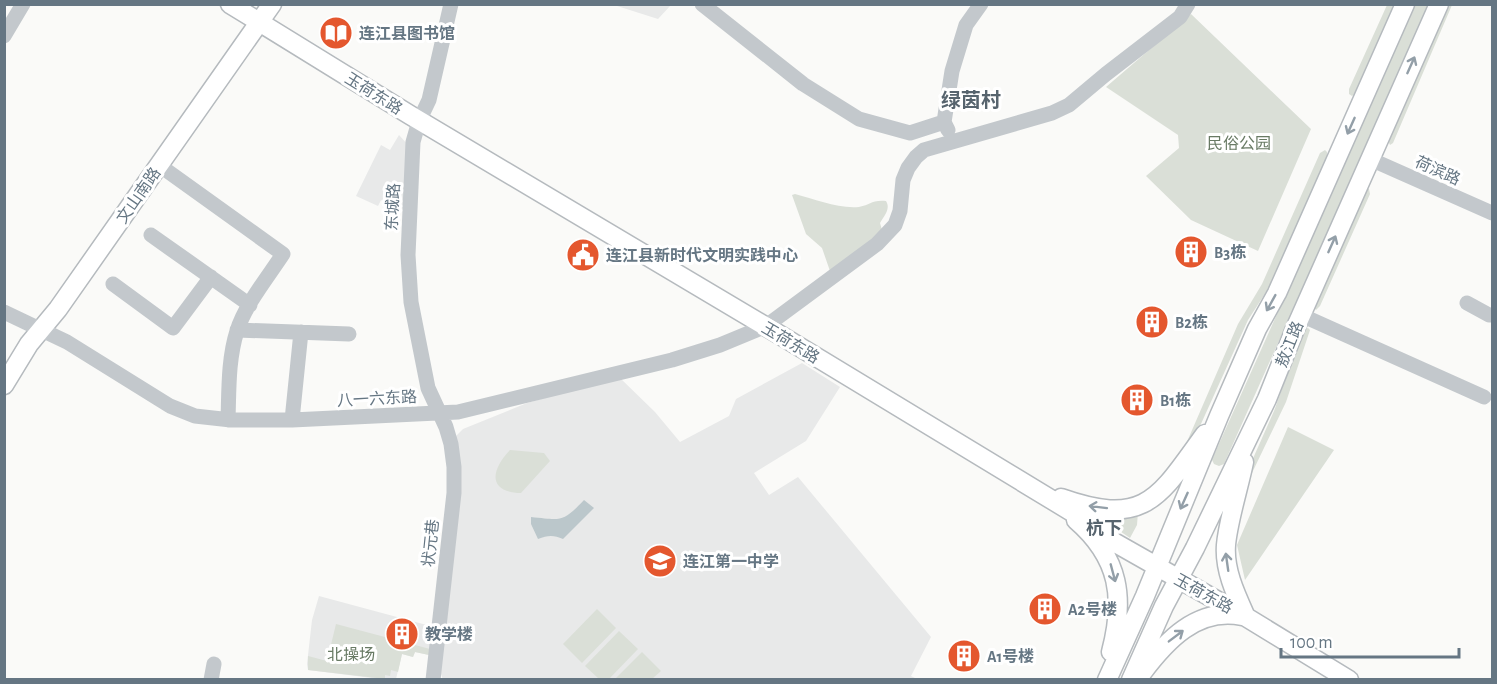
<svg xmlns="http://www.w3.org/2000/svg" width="1497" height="684" font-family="'Alegreya Sans','Noto Sans SC',sans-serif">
  <rect width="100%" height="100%" fill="#fafaf8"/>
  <path fill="#e8e9e9" d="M614,5h57l-13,14z
    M399,135l11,12 -4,63 -25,-10 -3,6 -22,-10 25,-51 9,5z
    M802,363l38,24 -34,54 -52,32 15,22 29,-18 133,160 -20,39 6,3 -474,1 -3,-9 15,-234 8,-8 64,-26 92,-26 36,35 25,30 49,-26 7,-17z
    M319,596l115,31 -5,28 -14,-3 -2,5 -11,-3 -6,25h-16l-72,-9 -1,-6 5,-44z"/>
  <path fill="#dadfd7" d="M1387,5h9l-41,89 -3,2 -3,-2v-5z
    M1415,5h14l-205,459 -5,2 -5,-2 -2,-4 2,-5z
    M1447,5h5l-59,138 -3,2 -2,-4z
    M1191,14l120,115 -53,122 -67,-31 -45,-44 33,-28 -1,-13 -72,-48z
    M1325,150l2,2v6l-59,131 -20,31 -57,126 -3,1 -2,-3 52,-120 24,-40 58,-131z
    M1365,189h4l1,5 -50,112 -4,4 -2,-2z
    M795,194c20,5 43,15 64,13 12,-2 11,-7 27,-6 5,8 -2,15 -6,22l2,7 -2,7 -50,34 -8,-23 -16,-14 -14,-39z
    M1308,328l2,2 -24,72 -34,71 -3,2 -2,-3 27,-61 30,-82z
    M1288,427l46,23 -89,130 -8,-35z
    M510,450l34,3 6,8 -29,32c-34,-1 -30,-23 -11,-43z
    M1138,512l-1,13 -7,13 -28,-19 1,-4z
    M597,609l19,19 -34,35 -19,-19z
    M336,624l94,25 -1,6 -14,-3 -2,5 -11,-3 -4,18 -7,-2 -1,6 -5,-1v4l-77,-9v-14l19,5z
    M619,631l19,18 -29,30h-10l-14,-13z
    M642,652l19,19 -9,8h-37z"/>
  <path fill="#bbc7cb" d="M584,500l10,8 -31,31c-9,-4 -15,-4 -25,0l-7,-15v-7c31,3 31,6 53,-17z"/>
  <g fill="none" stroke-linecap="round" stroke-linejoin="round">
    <g stroke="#b5babe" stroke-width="21">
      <path id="major" d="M230,4l180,111 370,220 310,188c13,2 17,6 22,18l134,76 103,63
        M4,385l25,-41 29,-35 214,-305
        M1244,462c-5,25 -16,59 -18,83 -2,25 10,50 20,72
        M1061,498c85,30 98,-1 144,-64
        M1076,520c44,38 49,79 35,132
        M1142,673c24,-32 55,-66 100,-57
        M1107,680l38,-84 74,-180 38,-87 20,-36 128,-289
        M1131,680l33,-74 31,-58 72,-149 28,-70 144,-325"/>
    </g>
    <path stroke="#c3c8cc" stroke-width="15" d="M702,4l101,80 56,35 51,14 34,-11
      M4,36l19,-32
      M948,130l-4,-8 8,-51 14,-46 15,-21
      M1370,159l122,54
      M159,165l124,89c-15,23 -38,51 -46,77 -9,28 -8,60 -9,89
      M151,235l99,70
      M113,284l60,44 38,-51
      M1467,303l22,12h3
      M4,312l63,30 103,64 25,10 36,4h61l166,-8 214,-52 48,-15 46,-19 111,-82 18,-19 5,-14 3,-31 5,-12 8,-11 8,-7 128,-37 17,-8 37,-31 74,-57 8,-13
      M1301,315l183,82
      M237,330l112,4
      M292,420l9,-88
      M211,680l3,-16
      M433,680l21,-187v-26l-3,-23 -5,-17 -18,-39 -17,-86 -3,-47 5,-113 6,-21 10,-21 22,-96"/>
    <use href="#major" stroke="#fff" stroke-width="18"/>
  </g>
  <defs><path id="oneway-shaft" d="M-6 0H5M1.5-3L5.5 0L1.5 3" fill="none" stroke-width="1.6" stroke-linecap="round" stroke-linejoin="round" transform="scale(1.5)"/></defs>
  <g stroke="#939fa8">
    <use href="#oneway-shaft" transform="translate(1411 65) rotate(-66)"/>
    <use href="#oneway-shaft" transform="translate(1351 126) rotate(114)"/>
    <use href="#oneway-shaft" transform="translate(1332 244) rotate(-66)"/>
    <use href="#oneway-shaft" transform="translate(1271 303) rotate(119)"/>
    <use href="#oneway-shaft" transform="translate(1184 501) rotate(114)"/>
    <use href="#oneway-shaft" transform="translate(1098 507) rotate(-173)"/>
    <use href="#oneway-shaft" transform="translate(1227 562) rotate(-98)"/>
    <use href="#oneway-shaft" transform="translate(1113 573) rotate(75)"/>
    <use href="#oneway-shaft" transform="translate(1176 636) rotate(-37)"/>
  </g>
  <defs>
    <g id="library-disc" transform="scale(1.725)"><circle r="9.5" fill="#e4572e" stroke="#fff"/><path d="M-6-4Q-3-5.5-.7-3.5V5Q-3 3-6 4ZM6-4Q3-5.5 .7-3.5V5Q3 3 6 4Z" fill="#fff"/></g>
    <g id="building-disc" transform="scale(1.725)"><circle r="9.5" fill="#e4572e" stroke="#fff"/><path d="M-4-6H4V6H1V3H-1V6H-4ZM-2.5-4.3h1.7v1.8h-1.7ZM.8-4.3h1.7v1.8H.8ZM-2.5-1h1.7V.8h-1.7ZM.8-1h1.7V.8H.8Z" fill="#fff"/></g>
    <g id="civic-disc" transform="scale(1.725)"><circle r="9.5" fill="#e4572e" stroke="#fff"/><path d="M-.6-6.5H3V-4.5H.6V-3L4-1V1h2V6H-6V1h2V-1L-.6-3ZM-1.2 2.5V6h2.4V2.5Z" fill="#fff"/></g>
    <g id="school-disc" transform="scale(1.725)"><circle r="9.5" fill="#e4572e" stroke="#fff"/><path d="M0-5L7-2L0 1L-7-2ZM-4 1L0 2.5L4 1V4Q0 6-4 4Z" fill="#fff"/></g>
  </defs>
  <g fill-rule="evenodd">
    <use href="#library-disc" x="336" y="33"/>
    <use href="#building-disc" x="1191" y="252"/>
    <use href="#civic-disc" x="583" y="255"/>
    <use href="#building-disc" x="1152" y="322"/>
    <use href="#building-disc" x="1137" y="400"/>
    <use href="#school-disc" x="660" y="561"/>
    <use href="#building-disc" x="1045" y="609"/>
    <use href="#building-disc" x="402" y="634"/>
    <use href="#building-disc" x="964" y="656"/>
  </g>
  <g text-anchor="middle" stroke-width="6" stroke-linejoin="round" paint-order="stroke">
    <g font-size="16" font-weight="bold" fill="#657683" stroke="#fff" text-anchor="start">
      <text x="359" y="39">连江县图书馆</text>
      <text x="1214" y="258">B3栋</text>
      <text x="606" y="261">连江县新时代文明实践中心</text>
      <text x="1175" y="328">B2栋</text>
      <text x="1160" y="406">B1栋</text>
      <text x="683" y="567">连江第一中学</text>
      <text x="1068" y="615">A2号楼</text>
      <text x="425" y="640">教学楼</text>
      <text x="987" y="662">A1号楼</text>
    </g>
    <g font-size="16" fill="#657683" stroke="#fff">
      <text transform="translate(374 93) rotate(32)" y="6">玉荷东路</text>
      <text transform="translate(1438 170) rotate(24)" y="6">荷滨路</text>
      <text transform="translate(138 195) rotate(-55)" y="6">文山南路</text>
      <text transform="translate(392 207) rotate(-87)" y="6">东城路</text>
      <text transform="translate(791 342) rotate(31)" y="6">玉荷东路</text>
      <text transform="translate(1289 344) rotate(-68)" y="6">敖江路</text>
      <text transform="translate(377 398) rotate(-3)" y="6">八一六东路</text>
      <text transform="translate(430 543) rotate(-84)" y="6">状元巷</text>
      <text transform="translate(1204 593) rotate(29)" y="6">玉荷东路</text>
    </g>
    <g font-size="16" fill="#687a64" stroke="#fff">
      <text x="1239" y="149">民俗公园</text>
      <text x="351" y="660">北操场</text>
    </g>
    <g font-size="18" font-weight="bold" fill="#57646e" stroke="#fff">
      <text x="1104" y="534">杭下</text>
    </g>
    <g font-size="20" font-weight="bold" fill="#57646e" stroke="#fff">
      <text x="971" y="107">绿茵村</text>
    </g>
  </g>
  <rect width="1497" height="684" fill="none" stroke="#657683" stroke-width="12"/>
  <path d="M1281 648v9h178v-9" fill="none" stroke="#657683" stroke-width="3"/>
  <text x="1290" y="648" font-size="18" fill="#657683" stroke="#ffffff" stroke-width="4.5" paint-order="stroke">100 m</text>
</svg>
